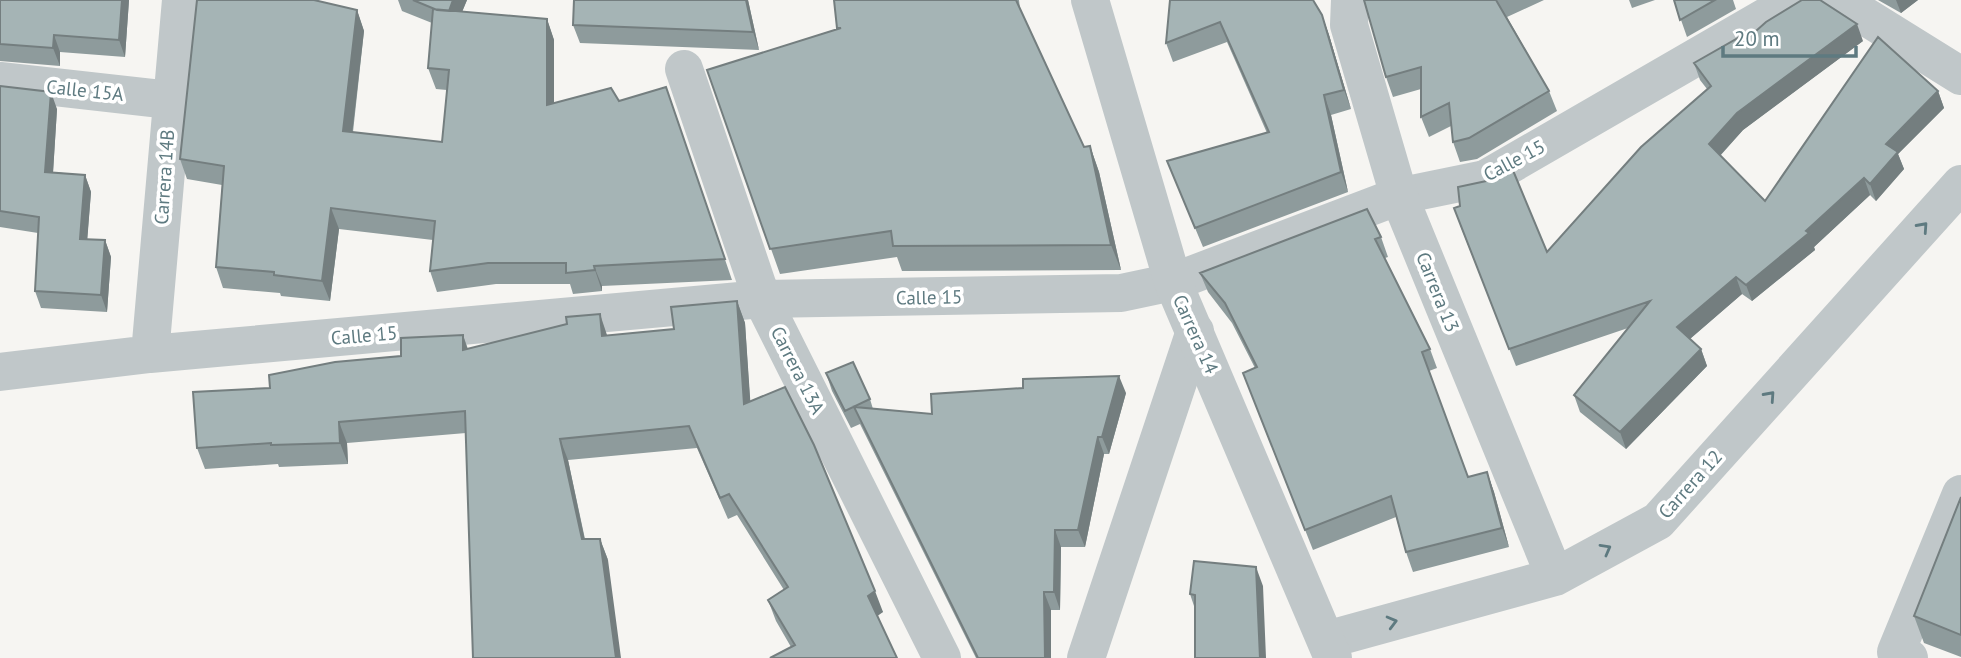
<svg xmlns="http://www.w3.org/2000/svg" width="1961" height="658" font-family="'PT Sans',sans-serif">
  <rect width="100%" height="100%" fill="#f6f5f2"/>
  <g fill="none" stroke-linecap="round" stroke-linejoin="round">
    <path stroke="#c0c7c9" stroke-width="37" d="M1399,196l88,-18"/>
    <path stroke="#c0c7c9" stroke-width="38" d="M1350,0l-1,25 50,171 156,381
      M1839,0l122,76
      M684,69l78,230 180,359
      M0,81l170,19
      M1487,178l308,-178
      M150,354l31,-354
      M0,372l150,-18 612,-55 359,-6 52,-11 226,-86
      M1326,640l229,-63 103,-56 303,-337
      M1086,658l109,-327
      M1909,658l-13,-6 65,-158"/>
    <path stroke="#c0c7c9" stroke-width="38" d="M1090,0l83,282 160,376"/>
  </g>
  <path fill="#8e9b9c" d="M0,0h129l-4,57 -65,-5v14l-60,-5z
    M398,0h69l-5,12 85,7 7,21v63l65,-2 47,-14 66,193 -130,6v5l-29,3 -3,-10h-74l-59,8 -7,-21 3,-31 -94,-11 -9,72 -49,-5 -1,-3 -57,-5 -7,-21 6,-82 -35,-6 -7,-20 177,-149 7,21 -11,101 89,10 5,-52 -11,-1 -8,-21 4,-45 -30,-12z
    M574,0h174l11,50 -179,-7 -7,-18z
    M834,0h185l1,9 64,138 6,-1 9,26 22,98 -219,1 -5,-14 -117,17 -73,-204 130,-41z
    M1170,0l152,15 7,20 22,74 -20,6 17,77 -145,55 -36,-86 100,-28 -40,-91 -54,20 -7,-19z
    M1364,0h180l-37,17 42,74 8,20 -80,48 -17,3 -7,-20 -2,-16 -22,11 -8,-20v-28l-28,8 -7,-20z
    M1629,0h26l-23,8z
    M1674,0h59l3,9 -49,28z
    M1878,0h40l-17,13z
    M1747,39l116,2 -120,89 -23,26 45,45 173,-110 6,17 -46,46 6,15 -28,32 -6,-6 -56,52 1,3 -63,51 -10,-7 -52,45 11,10 6,17 -81,83 -46,-37 -6,-17 54,-67 -112,38 -56,-141 87,27 160,-163 -7,-9 -6,-17z
    M0,86l57,23 -4,63 32,3 6,17 -4,48h18l6,17 -4,55 -66,-4 -6,-17 3,-58 -38,-6z
    M1381,237l7,20 -3,1 45,91 7,19 -8,3 39,106 19,-5 7,20 15,55 -96,25 -7,-20 -10,-35 -83,33 -70,-177 12,-5 -23,-45 -24,-31 -8,-19z
    M737,301l8,22 5,79 133,210 -92,35 -15,-26 -8,-21 16,-10 -47,-75 -9,4 -31,-71 -129,12 17,79h15l8,21 -142,-127 -119,10 1,21 -69,3 -1,-3 -73,5 -8,-21 73,-60 131,-32 62,-21 5,14 206,-20z
    M826,373l44,26 3,10 59,5 194,-21 -17,61h-5l-19,93h-24l-1,63h-9v48h-75l-116,-234 -9,4 -19,-37z
    M1961,497v160l-37,-14 -10,-27z
    M1263,586l-68,23 -5,-15z"/>
  <path fill="#747e7f" d="M122,0h7l-4,57 -6,-17z
    M453,0h14l-13,31 -6,-17z
    M746,0h2l11,50 -6,-18z
    M1896,0h22l-17,13z
    M357,10l7,21 -14,121 -7,-21z
    M1322,15l7,20 22,74 -7,-19z
    M547,19l7,21v86l-7,-21z
    M1857,24l6,17 -120,89 -28,31 -6,-17 28,-31z
    M54,35l6,17v14l-7,-18z
    M1938,91l6,17 -46,46 6,15 -28,32 -6,-17 16,-40z
    M51,92l6,17 -5,80 -7,-17z
    M1324,95l7,20 17,77 -7,-20z
    M1090,146l9,26 22,98 -10,-25z
    M85,175l6,17 -5,64 -6,-17z
    M1864,178l6,17 -56,52 1,3 -63,51 -6,-16z
    M331,208l8,21 -9,72 -8,-20z
    M105,240l6,17 -4,55 -6,-17z
    M594,266l8,20v5l-7,-21z
    M1736,277l6,17 -58,50 -7,-17z
    M737,301l8,22 7,103 -8,-22z
    M600,314l7,21 3,23 -8,-22z
    M463,335l7,22 -7,-7z
    M1701,349l6,17 -81,83 -6,-17z
    M1119,376l7,17 -17,61 -7,-17z
    M339,422l8,21 1,21 -8,-21z
    M1098,437l6,17 -19,93 -7,-17z
    M560,439l8,21 21,100 -7,-21z
    M1487,472l7,20 15,55 -7,-19z
    M1055,530l6,17 -1,63 -6,-18z
    M600,539l8,21 13,98h-5z
    M1256,567l7,19 3,72h-6z
    M875,591l8,21 -7,5 -8,-21z
    M1044,592l7,18v48h-6z"/>
  <path fill="#a5b4b5" stroke="#747e7f" stroke-width="2" d="M0,0h122l-3,40 -65,-5 -1,13 -53,-4z
    M197,0h117l43,10 -14,121 99,11 7,-72 -21,-2 5,-59 114,10v86l64,-17 8,13 47,-14 59,172 -131,7 1,4 -29,3v-10h-78l-58,8 5,-50 -104,-13 -9,73 -48,-6v-3l-58,-5 8,-101 -44,-7z
    M413,0h40l-4,11 -12,-1z
    M574,0h172l7,32 -180,-7z
    M834,0h182l68,147 6,-1 21,99 -218,1 -2,-15 -121,18 -63,-179 134,-42h-4z
    M1170,0h143l9,15 22,75 -20,5 17,77 -146,56 -28,-67 102,-29 -49,-110 -54,21z
    M1364,0h132l53,91 -80,47 -16,4 -4,-39 -28,14v-50l-35,10z
    M1674,0h41l-35,20z
    M1802,0h18l37,24 -120,89 -28,31 56,57 113,-164 60,54 -52,53 12,8 -28,32 -6,-6 -58,53 3,2 -63,52 -10,-8 -59,50 24,22 -81,83 -46,-37 76,-94 -141,48 -55,-141 6,-2 -2,-19 33,-7 21,-12 35,84 94,-105 70,-61 -17,-23 51,-29 2,5 19,-17z
    M0,86l51,6 -6,80 40,3 -5,64 25,1 -4,55 -66,-4 4,-74 -39,-6z
    M1367,209l14,28 -6,2 55,110 -8,3 46,125 19,-5 15,56 -96,24 -15,-56 -86,34 -62,-157 14,-6 -32,-64 -25,-30z
    M737,301l7,103 41,-17 29,58 61,146 -7,5 29,62h-127l25,-13 -27,-45 20,-13 -59,-93 -9,4 -31,-72 -129,13 22,100h18l16,119h-143l-8,-247 -126,11 1,21 -69,2v-2l-74,5 -4,-56 77,-4 -1,-13 66,-13 66,-6v-18l62,-3v15l104,-26 -1,-7 34,-3 2,22 72,-7 -3,-22z
    M853,362l17,37 -25,12 -19,-38z
    M1119,376l-17,61h-4l-20,93h-23l-1,62h-10l1,66h-67l-124,-251 78,7 -1,-20 92,-6v-9z
    M1961,497v138l-47,-19z
    M1194,561l62,6 4,91h-65v-63l-5,-1z"/>
  <defs><path id="oneway-chevron" d="M-2-3.5L2.5 0L-2 3.5" fill="none" stroke-width="1.6" stroke-linecap="round" stroke-linejoin="round" transform="scale(1.75)"/></defs>
  <g stroke="#5e7a80">
    <use href="#oneway-chevron" transform="translate(1923 227) rotate(-48)"/>
    <use href="#oneway-chevron" transform="translate(1770 396) rotate(-48)"/>
    <use href="#oneway-chevron" transform="translate(1606 549) rotate(-29)"/>
    <use href="#oneway-chevron" transform="translate(1392 622) rotate(-15)"/>
  </g>
  <g text-anchor="middle" stroke-width="7" stroke-linejoin="round" paint-order="stroke">
    <g font-size="19" fill="#5e7a80" stroke="#fff">
      <text transform="translate(85 90) rotate(6)" y="7">Calle 15A</text>
      <text transform="translate(1514 160) rotate(-28)" y="7">Calle 15</text>
      <text transform="translate(164 177) rotate(-86)" y="7">Carrera 14B</text>
      <text transform="translate(1438 292) rotate(68)" y="7">Carrera 13</text>
      <text transform="translate(929 297) rotate(-1)" y="7">Calle 15</text>
      <text transform="translate(1196 334) rotate(66)" y="7">Carrera 14</text>
      <text transform="translate(364 335) rotate(-5)" y="7">Calle 15</text>
      <text transform="translate(798 370) rotate(63)" y="7">Carrera 13A</text>
      <text transform="translate(1690 484) rotate(-48)" y="7">Carrera 12</text>
    </g>
  </g>
  <path d="M1723 46v10h133v-10" fill="none" stroke="#5e7a80" stroke-width="3.5"/>
  <text x="1734" y="46" font-size="21" fill="#5e7a80" stroke="#ffffff" stroke-width="5" paint-order="stroke">20 m</text>
</svg>
